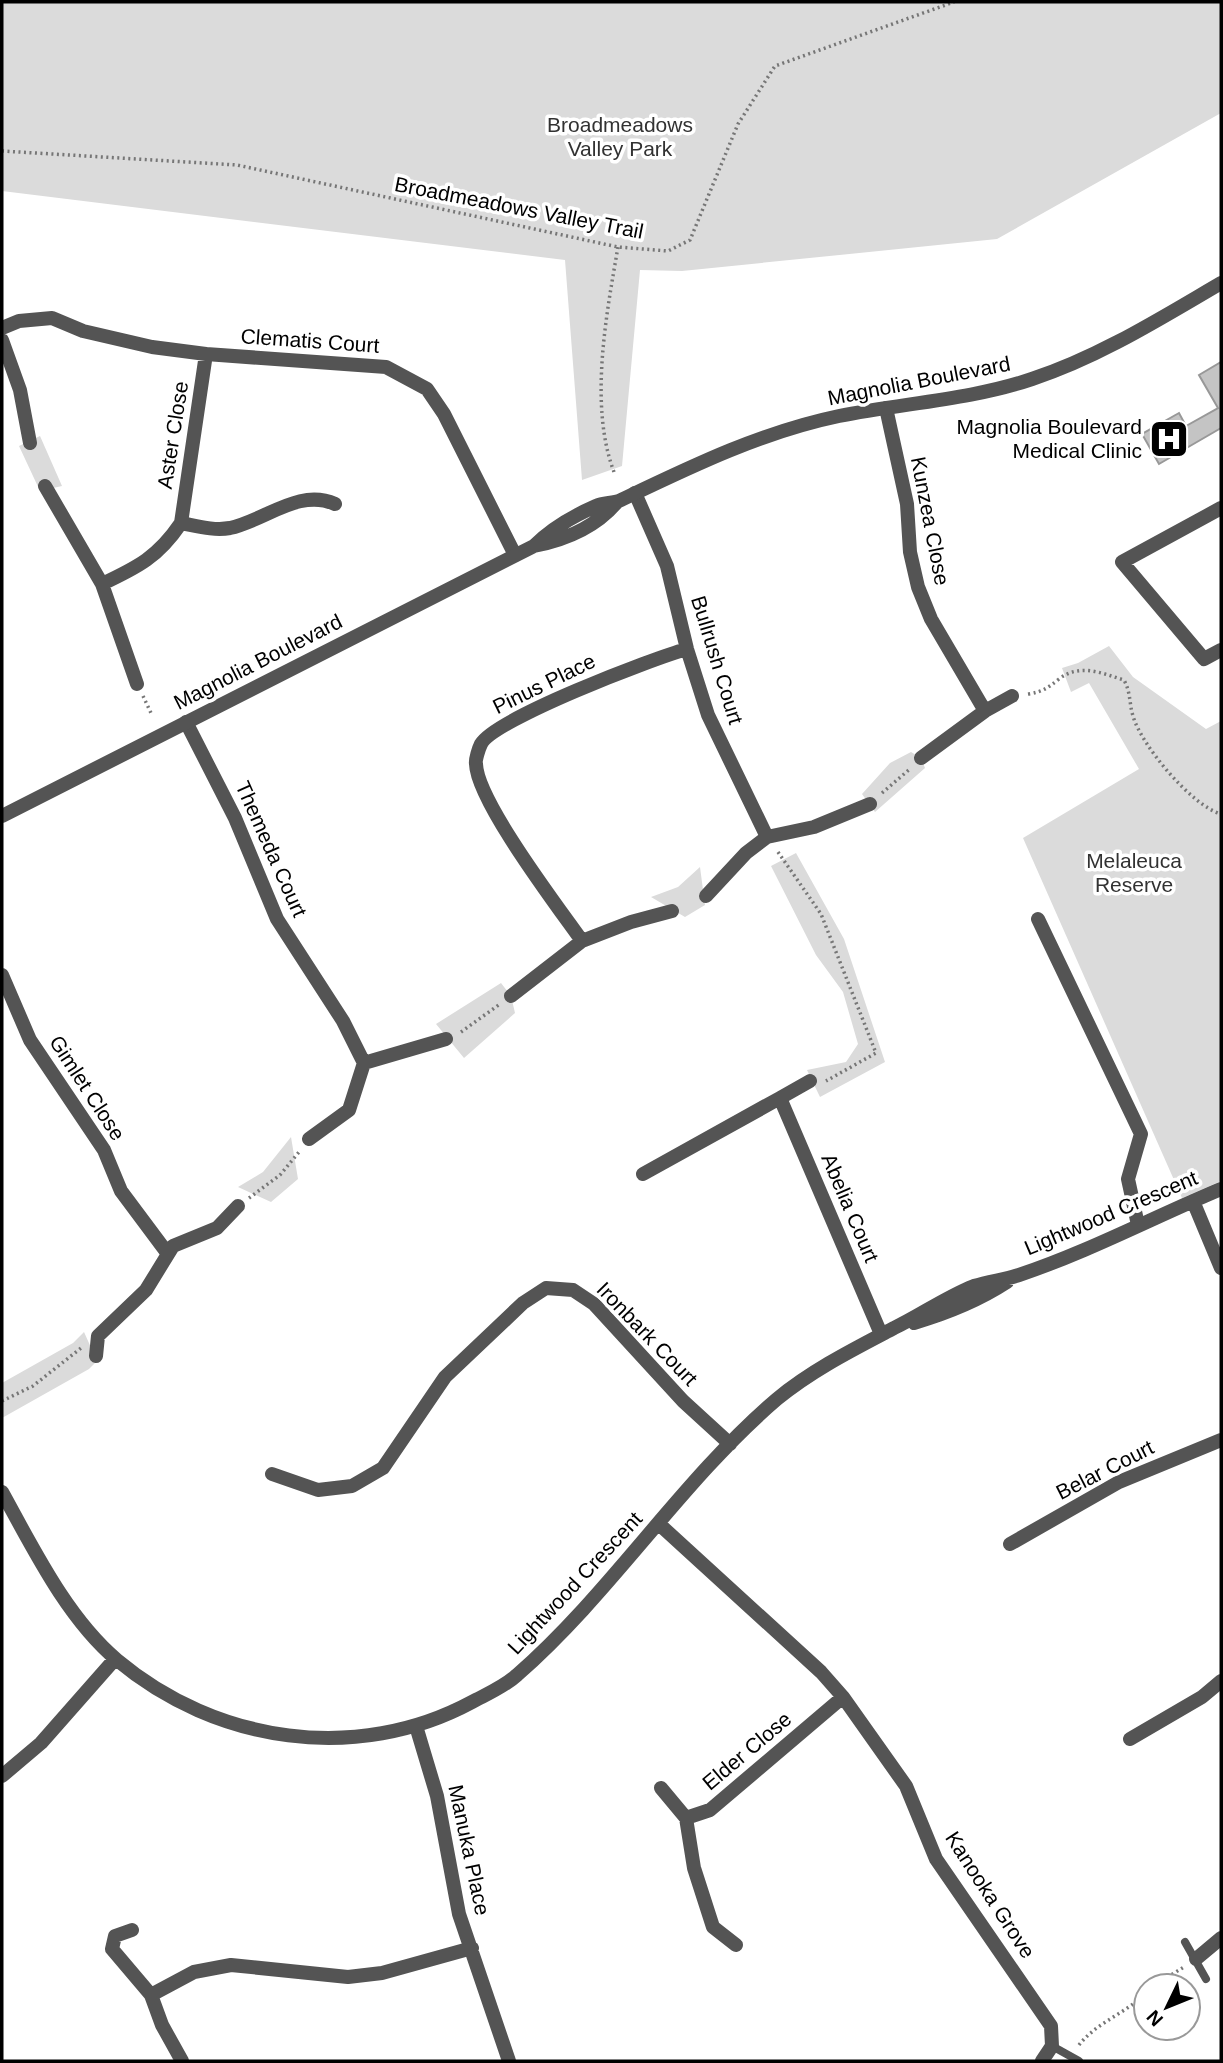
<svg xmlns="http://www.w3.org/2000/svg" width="1223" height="2063" font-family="Arial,sans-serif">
  <rect width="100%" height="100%" fill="#fff"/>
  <path fill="#dbdbdb" d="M2,2h1219v111l-224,126 -315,32 -42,-1 -18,196 -40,14 -17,-220 -563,-69z
    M40,436l22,50 -22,5 -21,-45z
    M1109,646l24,31 73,52 15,-8v460l-39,17 -159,-360 116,-69 -50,-86 -18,9 -9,-24 16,-5z
    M911,752l10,6 4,10 -50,44 -13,-18 28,-31z
    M796,853l48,86 41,123 -65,35 -13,-27 39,-8 12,-18 -15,-52 -27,-37 -45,-89z
    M700,867l5,38 -20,12 -34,-20 27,-10z
    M501,983l10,13 4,17 -51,45 -28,-34z
    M291,1137l7,42 -27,23 -33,-15 25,-15z
    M84,1332l13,29 -8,8 -87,49v-35l71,-40z"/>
  <path fill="#c4c4c4" stroke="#989898" stroke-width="2" d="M1221,362v66l-62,36 -17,-30 37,-21 7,13 32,-18 -19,-33z"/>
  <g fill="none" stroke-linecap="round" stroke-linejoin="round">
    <path stroke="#767676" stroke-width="3.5" stroke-dasharray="2 3.5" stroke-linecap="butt" d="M2,151l235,14 381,82 50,4 22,-11 48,-116 37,-58 179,-64
      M614,472c-25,-66 -8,-156 4,-225
      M1028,694c14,-2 20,-6 31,-15 21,-16 42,-6 65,1 7,13 5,23 9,36 8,29 59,90 88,98
      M143,696l8,17
      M882,793l29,-25
      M778,852l43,62 55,139 -50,28
      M461,1032l39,-28
      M249,1198l31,-23 19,-23
      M2,1401l31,-15 48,-38
      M1153,1986l31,-19
      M1079,2045c18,-23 46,-31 67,-52"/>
    <path stroke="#545454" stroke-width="8" d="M1185,1942l21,37
      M1052,2046l27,15"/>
    <path stroke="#545454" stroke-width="14" d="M2,328l17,-7 33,-3 31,13 69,16 54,7 180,13 41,22 17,25 71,141
      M2,340l18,50 10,53
      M886,408l21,96 3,48 8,35 13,32 54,92
      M45,486l57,98 35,100
      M635,493l32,73 20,83 21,66 59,122
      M1221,508l-99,54 82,97 17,-9
      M181,523c16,3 33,8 49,5 36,-8 69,-40 105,-24
      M102,584c36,-17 56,-27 79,-61l25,-169
      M186,722l49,96 42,101 66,102 21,42
      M921,758l64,-47 27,-15
      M706,896l40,-43 21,-16 47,-10 56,-23
      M1038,919l103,215 -13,45 10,46
      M582,941c-24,-34 -105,-140 -106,-177 -1,-4 3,-16 5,-20 13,-25 173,-86 206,-95
      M2,975l28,65 74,110 17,41 47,63
      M511,996l71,-55 49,-19 41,-11
      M780,1098l30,-17
      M309,1139l40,-29 15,-47 82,-24
      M643,1174l137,-76 101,236
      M1193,1201l28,67
      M914,1323c34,-10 64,-22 93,-41
      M96,1356l2,-20 48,-46 27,-44 44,-18 21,-22
      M272,1474l46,16 34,-4 31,-18 62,-91 78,-74 23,-15 27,2 21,14 89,97 47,43
      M2,1492c31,56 65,126 115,168 99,83 240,104 355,42 15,-8 32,-15 45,-27 95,-83 164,-194 260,-276 35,-29 77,-50 117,-71 27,-13 52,-31 80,-42 15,-5 30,-6 45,-11 69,-23 135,-58 202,-86
      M659,1524l162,148 22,25 63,89 30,73 115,167 1,20 -10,15
      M1010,1544l109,-62 102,-42
      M416,1726l21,70 22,118 50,147
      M1130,1739l72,-42 19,-16
      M2,1776l39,-33 74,-84
      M661,1788l25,30
      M132,1930l-17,6 -3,13 39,46 11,30 20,36
      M736,1945l-23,-18 -19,-59 -8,-50 24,-8 133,-113
      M1196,1959l25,-21
      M151,1995l43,-23 37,-7 117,12 34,-4 90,-25"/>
    <path stroke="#545454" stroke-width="14" d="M534,546c18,-18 39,-30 62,-40 8,-4 17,-2 25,-6 71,-34 141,-68 218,-84 64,-13 131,-16 193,-37 67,-22 129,-61 189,-96
      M2,816l532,-270c31,-6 62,-19 83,-44"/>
  </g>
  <defs>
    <g id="hospital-square" transform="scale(2.0125)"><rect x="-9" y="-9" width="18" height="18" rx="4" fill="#000" stroke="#fff"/><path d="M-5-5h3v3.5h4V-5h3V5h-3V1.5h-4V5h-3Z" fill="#fff"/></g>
  </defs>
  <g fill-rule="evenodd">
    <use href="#hospital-square" x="1169" y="439"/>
  </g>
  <g text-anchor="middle" stroke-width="7" stroke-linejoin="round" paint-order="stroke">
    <g font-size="21" fill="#323232" stroke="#fff">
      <text x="620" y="132">Broadmeadows<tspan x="620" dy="24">Valley Park</tspan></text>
      <text x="1134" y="868">Melaleuca<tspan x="1134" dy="24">Reserve</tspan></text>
    </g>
    <g font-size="21" fill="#000" stroke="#fff">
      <text transform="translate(519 208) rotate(11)" y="7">Broadmeadows Valley Trail</text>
      <text transform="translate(310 341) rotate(4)" y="7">Clematis Court</text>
      <text transform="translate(919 381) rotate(-11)" y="7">Magnolia Boulevard</text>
      <text transform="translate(173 435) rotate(-81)" y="7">Aster Close</text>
      <text transform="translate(930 521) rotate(79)" y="7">Kunzea Close</text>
      <text transform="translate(717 660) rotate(73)" y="7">Bullrush Court</text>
      <text transform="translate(258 662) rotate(-27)" y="7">Magnolia Boulevard</text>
      <text transform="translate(544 684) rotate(-26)" y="7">Pinus Place</text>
      <text transform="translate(271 849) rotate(66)" y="7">Themeda Court</text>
      <text transform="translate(87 1088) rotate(57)" y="7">Gimlet Close</text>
      <text transform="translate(850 1208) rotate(67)" y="7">Abelia Court</text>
      <text transform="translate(1111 1213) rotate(-23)" y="7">Lightwood Crescent</text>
      <text transform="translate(647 1334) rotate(46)" y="7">Ironbark Court</text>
      <text transform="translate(1105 1470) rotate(-27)" y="7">Belar Court</text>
      <text transform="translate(575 1583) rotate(-47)" y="7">Lightwood Crescent</text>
      <text transform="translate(747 1751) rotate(-40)" y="7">Elder Close</text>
      <text transform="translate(469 1850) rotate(78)" y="7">Manuka Place</text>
      <text transform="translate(990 1895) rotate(57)" y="7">Kanooka Grove</text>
    </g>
    <g font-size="21" fill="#000" stroke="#fff" text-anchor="end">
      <text x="1142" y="434">Magnolia Boulevard<tspan x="1142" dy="24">Medical Clinic</tspan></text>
    </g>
  </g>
  <rect width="1223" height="2063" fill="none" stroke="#000000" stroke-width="7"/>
  <g transform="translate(1167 2007) rotate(227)"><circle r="33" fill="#ffffff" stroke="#999999" stroke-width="2"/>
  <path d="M0-5L12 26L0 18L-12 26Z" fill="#000000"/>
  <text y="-10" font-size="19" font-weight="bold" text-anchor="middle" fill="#000000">N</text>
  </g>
</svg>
